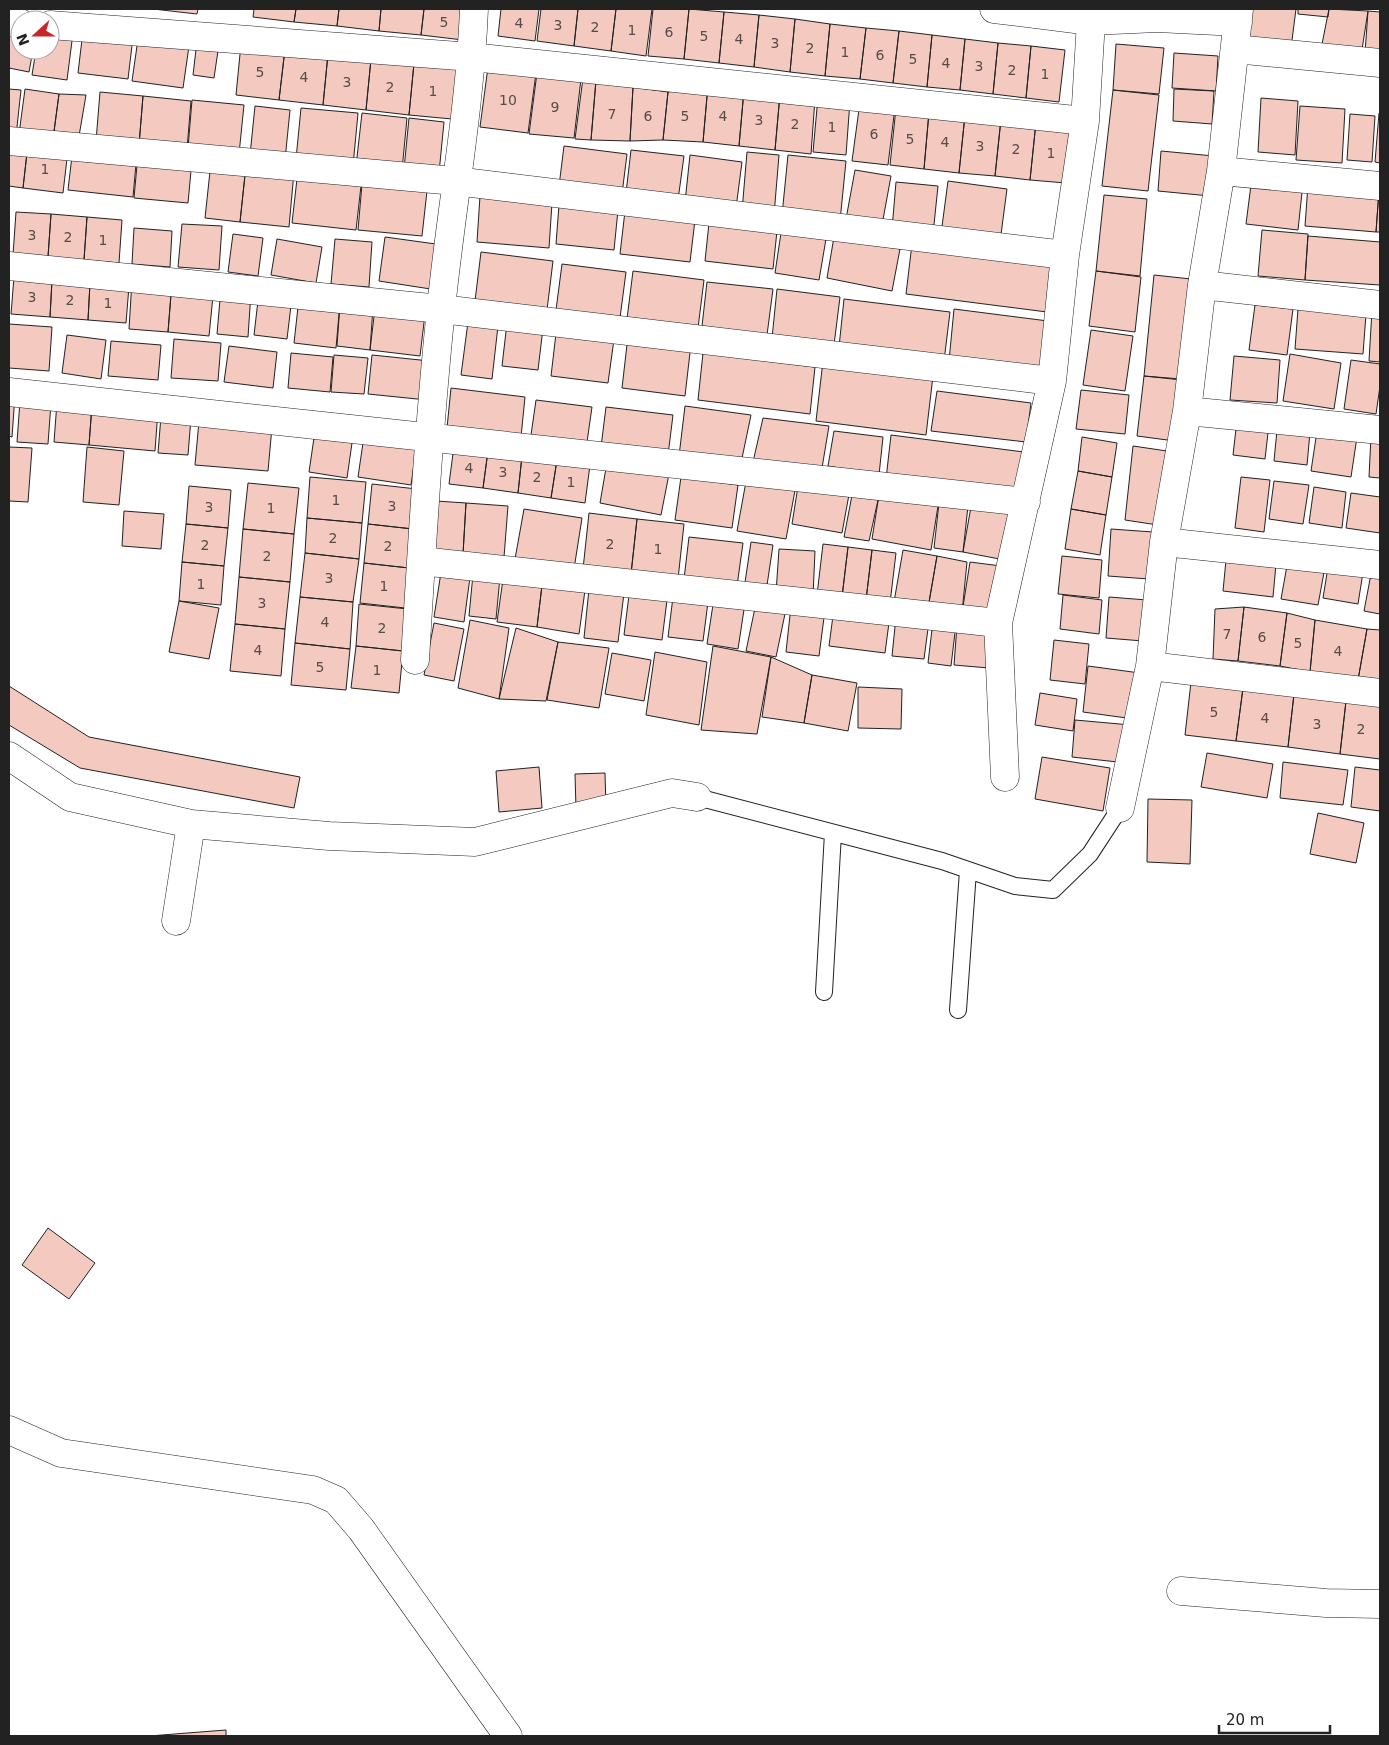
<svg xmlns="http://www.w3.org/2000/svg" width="1389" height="1745" font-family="'DejaVu Sans',sans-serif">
  <rect width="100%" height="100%" fill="#fff"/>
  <path fill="#f3c9c0" stroke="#222" d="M153,9h45l-1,5z
    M254,9h42l-2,13 -41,-5z
    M296,9h43l-2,17 -43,-4z
    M339,9h42l-2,22 -42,-5z
    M381,9h43l-3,26 -42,-4z
    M424,9h42l-3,31 -42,-5z
    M501,9h38l-4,32 -37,-5z
    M541,9h37l-4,37 -37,-5z
    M578,9h38l-5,42 -37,-5z
    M616,9h36l-6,47 -35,-5z
    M653,9h36l-5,50 -36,-3z
    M689,9l35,3 -5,51 -35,-4z
    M1249,9h47l-5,39 -46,-5z
    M1298,9h31l-1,8 -30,-3z
    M1329,9l39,2 -7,45 -40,-7z
    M1368,11l12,1v42l-15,-1z
    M724,12l35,3 -5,52 -35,-4z
    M759,15l36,4 -5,53 -36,-5z
    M795,19l35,5 -5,52 -35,-4z
    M830,24l36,4 -6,51 -35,-3z
    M9,25l11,2v23h13l-4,22 -20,-4z
    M866,28l33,3 -6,52 -33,-4z
    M50,29l23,4 -6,47 -35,-5 4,-25h14z
    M83,31l50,6 -5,42 -50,-6z
    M899,31l33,4 -5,52 -34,-4z
    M932,35l33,4 -5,51 -33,-3z
    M138,39l51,7 -6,42 -51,-7z
    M965,39l33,4 -5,51 -33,-4z
    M197,41l22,3 -5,34 -21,-3z
    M998,43l33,3 -5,52 -33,-4z
    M241,44l44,5 -6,51 -43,-5z
    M1116,44l48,4 -5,46 -46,-4z
    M1031,46l34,4 -6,52 -33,-4z
    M285,49l43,5 -5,51 -44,-5z
    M1174,53l44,3 -2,35 -44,-3z
    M328,54l43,5 -5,51 -43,-5z
    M371,59l43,4 -5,52 -43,-5z
    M414,63l43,5 -5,51 -43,-4z
    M488,67l48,6 -8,60 -48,-6z
    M537,73l44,6 -7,59 -45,-4z
    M583,78l13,2 -5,60 -16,-1z
    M596,80l37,7 -3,54 -39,-1z
    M708,85l36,5 -5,56 -36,-4z
    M708,85l-5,57 -40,-2 5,-48z
    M633,87l35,5 -5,48 -33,1z
    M9,89l12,1 -5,46 -7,-1z
    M25,89l34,5 -6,45 -34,-5z
    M1174,89l40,2 -2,33 -39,-3z
    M744,90l36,4 -5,56 -36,-4z
    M1113,90l46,5 -11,96 -46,-5z
    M100,92l43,4 -4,49 -43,-4z
    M59,94l27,1 -8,47 -25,-3z
    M780,94l35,5 -4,55 -36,-4z
    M143,96l48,5 -4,48 -48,-4z
    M818,97l32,4 -4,54 -33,-3z
    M1261,98l37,3 -3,54 -37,-3z
    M192,100l52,5 -5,49 -51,-6z
    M860,102l35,5 -7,58 -36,-4z
    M255,106l35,4 -5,50 -35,-5z
    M1300,106l45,3 -3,54 -46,-3z
    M301,108l57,5 -5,53 -57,-7z
    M896,108l33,4 -5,57 -34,-4z
    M929,112l36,3 -6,58 -35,-4z
    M362,113l45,5 -5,52 -46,-4z
    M1379,113l1,1v49l-5,-1z
    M1350,114l25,2 -3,46 -25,-2z
    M965,115l36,4 -6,57 -36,-3z
    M409,118l35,4 -5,51 -35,-4z
    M1001,119l35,3 -6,58 -35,-4z
    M1036,122l36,4 -6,57 -36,-3z
    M9,142l19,2 -5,44 -14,-2z
    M28,144l40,6 -5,43 -40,-5z
    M564,146l63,8 -5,40 -63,-8z
    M73,147l64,6 -4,44 -65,-7z
    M631,150l53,6 -6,44 -52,-7z
    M1161,151l53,5 -4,40 -52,-5z
    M747,152l32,3 -5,60 -32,-4z
    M138,154l54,6 -4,43 -54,-5z
    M690,155l52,7 -6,46 -51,-6z
    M788,155l58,6 -6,60 -58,-6z
    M211,162l35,3 -6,57 -35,-4z
    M246,166l48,6 -5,55 -49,-5z
    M298,170l64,7 -6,53 -64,-7z
    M855,170l36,6 -9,49 -36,-6z
    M1252,177l51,6 -5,47 -52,-6z
    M948,181l59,8 -7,53 -59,-8z
    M896,182l42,4 -5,48 -41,-5z
    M362,184l65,7 -5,45 -64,-6z
    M1308,185l71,5 -3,42 -71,-6z
    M1379,191h1v41h-4z
    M1104,195l43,4 -7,77 -44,-5z
    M480,196l72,7 -3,45 -72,-6z
    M559,205l59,5 -4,40 -58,-6z
    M625,211l70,9 -5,42 -70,-8z
    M16,212l35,2 -3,43 -35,-2z
    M51,214l36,3 -3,43 -36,-3z
    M87,217l35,3 -3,43 -35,-3z
    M709,223l68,8 -4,38 -68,-8z
    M182,224l40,2 -3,44 -41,-3z
    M134,228l38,3 -2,36 -38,-3z
    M1262,230l46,4 -3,46 -47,-4z
    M781,233l45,6 -7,41 -44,-7z
    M233,234l30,4 -5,38 -30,-4z
    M1308,236l72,6v43l-75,-5z
    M385,237l58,8 -6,45 -58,-9z
    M834,237l66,12 -8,42 -65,-13z
    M277,239l45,8 -6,36 -45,-8z
    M335,239l37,3 -3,45 -38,-3z
    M912,244l140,17 -5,51 -141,-18z
    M481,252l72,9 -6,49 -72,-9z
    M562,264l64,8 -6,46 -64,-8z
    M633,271l71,9 -6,48 -71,-9z
    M1096,271l45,6 -6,55 -46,-6z
    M1154,275l37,4 -10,100 -37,-3z
    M14,277l38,3 -2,37 -39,-3z
    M52,280l38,3 -2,37 -38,-3z
    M132,280l40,2 -4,50 -39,-3z
    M172,282l42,4 -5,50 -41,-4z
    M707,282l66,7 -6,46 -65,-9z
    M90,283l39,3 -3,37 -38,-3z
    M221,288l30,4 -3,45 -31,-3z
    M777,289l63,8 -6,48 -62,-7z
    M259,292l33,5 -5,42 -33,-4z
    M299,298l41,5 -4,45 -42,-5z
    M844,299l106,13 -6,49 -105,-14z
    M340,304l33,3 -3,43 -33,-4z
    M1255,305l38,4 -6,46 -38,-5z
    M375,308l50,6 -5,42 -50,-6z
    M954,309l94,12 -6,52 -93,-12z
    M1298,309l68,5 -3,40 -68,-5z
    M1372,310l8,1v51l-11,-1z
    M468,322l30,4 -6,53 -31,-4z
    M507,323l36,5 -5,42 -36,-4z
    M9,324l43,3 -3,44 -40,-3z
    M557,325l58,7 -7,51 -57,-7z
    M1091,330l42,6 -8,55 -42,-6z
    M67,335l39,5 -5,39 -39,-6z
    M628,336l63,8 -6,52 -63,-8z
    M174,339l47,4 -3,38 -47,-3z
    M111,341l50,4 -3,35 -50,-4z
    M229,346l48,6 -4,36 -49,-6z
    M291,353l42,4 -3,35 -42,-4z
    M703,353l112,14 -5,47 -112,-14z
    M1290,354l51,9 -7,46 -51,-8z
    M334,355l34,3 -4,36 -33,-2z
    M372,355l58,6 -3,39 -59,-6z
    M1234,356l46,4 -3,43 -47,-3z
    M1351,360l29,4v22l-4,28 -32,-5z
    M823,361l110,15 -7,59 -110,-14z
    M1144,376l38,4 -7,61 -38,-5z
    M451,388l74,9 -4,40 -74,-9z
    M1081,390l48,5 -4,39 -49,-5z
    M937,391l94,12 -5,39 -95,-11z
    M9,394l6,1 -3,42 -3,-1z
    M536,400l56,7 -5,35 -56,-7z
    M20,401l31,2 -3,41 -31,-2z
    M57,402l35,3 -3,40 -35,-3z
    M92,405l66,5 -3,41 -66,-6z
    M685,406l66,9 -10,48 -62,-7z
    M606,407l67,8 -5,40 -67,-8z
    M161,416l30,2 -3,37 -30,-2z
    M763,418l66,8 -7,42 -69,-6z
    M1237,420l32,4 -4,35 -32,-4z
    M199,421l73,6 -4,44 -73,-6z
    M1277,430l33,2 -3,33 -33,-4z
    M315,431l38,5 -6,42 -38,-6z
    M834,431l49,6 -4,38 -51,-9z
    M1317,431l40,6 -6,40 -40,-6z
    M891,435l133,17 -5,43 -133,-16z
    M364,436l53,8 -6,41 -53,-8z
    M1371,436l9,1v41l-11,-1z
    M1082,437l35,6 -5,34 -34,-6z
    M454,446l34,5 -5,37 -34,-4z
    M1133,446l34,5 -9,74 -33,-5z
    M9,447l23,1 -4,54 -19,-1z
    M87,447l37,4 -5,54 -36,-3z
    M488,451l34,5 -4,37 -35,-5z
    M522,456l35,4 -6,38 -33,-5z
    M557,460l33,5 -5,38 -34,-5z
    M606,468l63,6 -8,41 -61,-12z
    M1078,471l34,6 -6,38 -35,-6z
    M747,476l49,9 -10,54 -49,-8z
    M310,477l56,5 -4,41 -55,-5z
    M681,477l57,8 -6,43 -57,-8z
    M1241,477l29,3 -6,52 -29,-4z
    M799,480l51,9 -8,44 -50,-9z
    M1274,481l35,4 -6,39 -34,-5z
    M248,483l51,5 -5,46 -51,-5z
    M372,484l45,5 -4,40 -45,-5z
    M854,485l26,6 -11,50 -25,-4z
    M189,486l42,4 -3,38 -42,-4z
    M1314,487l32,5 -4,36 -33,-5z
    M1351,493l29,4v36l-34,-5z
    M879,495l59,11 -7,44 -59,-11z
    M436,501l30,2 -3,51 -31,-2z
    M972,501l47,8 -9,52 -47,-9z
    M466,503l42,3 -4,51 -41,-3z
    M939,503l29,3 -5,46 -29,-4z
    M524,509l58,9 -8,51 -59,-10z
    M1071,509l35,6 -6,40 -35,-6z
    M124,511l40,3 -3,35 -39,-3z
    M589,513l48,6 -6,55 -48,-5z
    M307,518l55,5 -3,36 -54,-6z
    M637,519l47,5 -6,55 -47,-5z
    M186,524l42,4 -4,38 -42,-4z
    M368,524l45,5 -4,39 -45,-5z
    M243,529l51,5 -4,48 -51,-5z
    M1111,529l42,3 -4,47 -41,-3z
    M689,537l54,6 -6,43 -53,-7z
    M751,542l22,3 -7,47 -22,-3z
    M823,544l25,3 -6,50 -25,-2z
    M848,547l24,3 -6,50 -24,-3z
    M779,549l36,2 -2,45 -37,-3z
    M872,550l24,3 -6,50 -24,-3z
    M903,550l34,6 -9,52 -34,-6z
    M305,553l54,6 -6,43 -53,-5z
    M937,556l30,6 -5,51 -34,-5z
    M1062,556l40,4 -3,38 -41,-4z
    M1226,560l50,4 -3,33 -50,-6z
    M1288,560l37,7 -7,38 -37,-6z
    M1329,561l35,5 -6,38 -35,-6z
    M182,562l42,4 -3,39 -42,-4z
    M970,562l31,4 -8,52 -31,-5z
    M364,563l45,5 -4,40 -45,-5z
    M442,566l29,4 -7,52 -30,-5z
    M504,572l39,5 -6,50 -40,-5z
    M473,574l27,3 -4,42 -27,-3z
    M1371,574l9,2v38l-16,-3z
    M239,577l51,5 -5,47 -50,-5z
    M543,577l43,6 -7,51 -42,-7z
    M630,587l38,5 -6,48 -38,-5z
    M589,589l35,4 -6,49 -34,-4z
    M1063,595l39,5 -3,34 -39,-5z
    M300,597l53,5 -3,47 -55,-6z
    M673,597l35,5 -5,39 -35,-4z
    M1109,597l38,3 -4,41 -37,-3z
    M714,598l31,5 -7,46 -31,-5z
    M179,601l40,7 -10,51 -40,-7z
    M756,603l30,6 -10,48 -30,-6z
    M359,604l49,5 -5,42 -47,-5z
    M791,606l34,4 -6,46 -33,-4z
    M1244,607l43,6 -7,53 -42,-5z
    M1244,607l-6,54 -25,-2 2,-50z
    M834,608l56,7 -5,38 -56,-7z
    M1287,613l28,7 -5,52 -30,-6z
    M896,617l33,4 -5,38 -32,-3z
    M470,620l39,8 -10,71 -41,-11z
    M1315,620l52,9 -9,51 -48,-8z
    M933,621l23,3 -5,42 -23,-3z
    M434,623l30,6 -10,52 -30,-6z
    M235,624l50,5 -4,47 -51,-5z
    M957,625l36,3 -4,40 -35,-3z
    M516,628l42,14 -12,59 -47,-2z
    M1367,629l13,1v54l-22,-4z
    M1054,640l35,4 -4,40 -35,-4z
    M558,642l51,6 -10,60 -52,-8z
    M295,643l55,6 -4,41 -55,-5z
    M356,646l47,5 -4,42 -48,-5z
    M713,646l58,11 -14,77 -56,-4z
    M655,652l52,10 -8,63 -53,-10z
    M612,653l39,7 -7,41 -39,-7z
    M771,657l41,18 -8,48 -42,-6z
    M1088,666l52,7 -6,46 -51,-7z
    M812,675l45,8 -9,48 -44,-8z
    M1191,682l52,6 -7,53 -51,-6z
    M9,686l80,51 211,40 -6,31 -214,-40 -71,-43z
    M858,687l44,2 -1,40 -43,-1z
    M1243,688l51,6 -6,53 -52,-6z
    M1040,693l37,6 -4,32 -38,-6z
    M1294,694l52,7 -6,53 -52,-7z
    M1346,701l34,4v54l-40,-5z
    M1075,720l56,5 -4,38 -55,-6z
    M1207,753l66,11 -6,34 -66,-11z
    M1042,757l68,11 -7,43 -68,-12z
    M1283,762l65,8 -5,35 -63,-7z
    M539,767l3,41 -43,4 -3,-41z
    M1355,767l25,3v41l-29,-4z
    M605,773l1,35 -30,1 -1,-35z
    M1148,799l44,1 -2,64 -43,-2z
    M1318,813l46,10 -8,40 -46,-9z
    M48,1228l47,35 -26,36 -47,-34z
    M226,1730v6h-77z"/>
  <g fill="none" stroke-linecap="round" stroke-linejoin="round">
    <g stroke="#222" stroke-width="18">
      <path id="lane" d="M697,797l245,64 73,25 38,4 37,-36 30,-46
        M824,992l9,-159
        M958,1010l10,-139"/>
    </g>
    <g stroke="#222" stroke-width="29">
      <path id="street" d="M994,9l97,12 66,-3 81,4
        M9,22l11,1
        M50,25l422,32 613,64
        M1235,49l145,14
        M9,141l446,40 610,74
        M1221,171l159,15
        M9,266l432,43 611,72
        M1202,285l178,20
        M9,392l1017,110
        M1187,411l193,19
        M1164,542l216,23
        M421,561l577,62
        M415,660c7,-117 14,-234 26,-351 10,-100 29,-200 33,-300
        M1150,666l230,27
        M9,756l61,41 121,27 138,12 146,6 197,-49 25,4
        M1005,777l-7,-154 54,-242 13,-126 20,-134 6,-100
        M1120,808l30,-142 14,-124 23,-131 15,-126 19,-114 18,-162
        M176,921l15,-97
        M9,1430l52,23 252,37 23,10 25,29 147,207
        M1181,1591l145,12 54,1"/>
    </g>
    <use href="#lane" stroke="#fff" stroke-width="16"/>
    <use href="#street" stroke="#fff" stroke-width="28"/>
  </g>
  <g text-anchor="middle" stroke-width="4" stroke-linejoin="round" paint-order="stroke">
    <g font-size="14" fill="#564c4a">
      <text x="444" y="27">5</text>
      <text x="519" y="28">4</text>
      <text x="558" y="30">3</text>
      <text x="595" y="32">2</text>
      <text x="632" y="35">1</text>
      <text x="669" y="37">6</text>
      <text x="704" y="41">5</text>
      <text x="739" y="44">4</text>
      <text x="775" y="48">3</text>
      <text x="810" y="53">2</text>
      <text x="845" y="57">1</text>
      <text x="880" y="60">6</text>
      <text x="913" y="64">5</text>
      <text x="946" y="68">4</text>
      <text x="979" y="71">3</text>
      <text x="1012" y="75">2</text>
      <text x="260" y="77">5</text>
      <text x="1045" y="79">1</text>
      <text x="304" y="82">4</text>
      <text x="347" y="87">3</text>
      <text x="390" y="92">2</text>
      <text x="433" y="96">1</text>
      <text x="508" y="105">10</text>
      <text x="555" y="112">9</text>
      <text x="612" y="119">7</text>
      <text x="648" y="121">6</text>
      <text x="685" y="121">5</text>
      <text x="723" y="121">4</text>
      <text x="759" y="125">3</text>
      <text x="795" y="129">2</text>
      <text x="832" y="132">1</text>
      <text x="874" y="139">6</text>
      <text x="910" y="144">5</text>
      <text x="945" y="147">4</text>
      <text x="980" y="151">3</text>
      <text x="1016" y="154">2</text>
      <text x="1051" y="158">1</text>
      <text x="45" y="174">1</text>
      <text x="32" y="240">3</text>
      <text x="68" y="242">2</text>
      <text x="103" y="245">1</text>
      <text x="32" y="302">3</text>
      <text x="70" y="305">2</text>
      <text x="108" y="308">1</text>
      <text x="469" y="473">4</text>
      <text x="503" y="477">3</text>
      <text x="537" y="482">2</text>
      <text x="571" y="487">1</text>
      <text x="336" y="505">1</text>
      <text x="392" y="511">3</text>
      <text x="209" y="512">3</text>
      <text x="271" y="513">1</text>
      <text x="333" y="543">2</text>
      <text x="610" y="549">2</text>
      <text x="205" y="550">2</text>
      <text x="388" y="551">2</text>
      <text x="658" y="554">1</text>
      <text x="267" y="561">2</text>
      <text x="329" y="583">3</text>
      <text x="201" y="589">1</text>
      <text x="384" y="591">1</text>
      <text x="262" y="608">3</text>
      <text x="325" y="627">4</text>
      <text x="382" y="633">2</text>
      <text x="1227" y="639">7</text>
      <text x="1262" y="642">6</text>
      <text x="1298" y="648">5</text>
      <text x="258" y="655">4</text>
      <text x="1338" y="656">4</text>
      <text x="320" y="672">5</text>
      <text x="377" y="675">1</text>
      <text x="1214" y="717">5</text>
      <text x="1265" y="723">4</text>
      <text x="1317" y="729">3</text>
      <text x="1361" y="734">2</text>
    </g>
  </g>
  <rect width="1389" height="1745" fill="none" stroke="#222222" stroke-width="20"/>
  <g transform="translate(35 35) rotate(249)"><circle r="24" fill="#ffffff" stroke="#a7a7a7"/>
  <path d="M0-4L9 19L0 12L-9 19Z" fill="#c62828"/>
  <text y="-8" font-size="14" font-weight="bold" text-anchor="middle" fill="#222222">N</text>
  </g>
  <path d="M1219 1725v8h111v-8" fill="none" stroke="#222222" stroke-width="2.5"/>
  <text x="1226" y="1725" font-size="15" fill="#222222" stroke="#ffffff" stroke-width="4" paint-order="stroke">20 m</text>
</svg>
